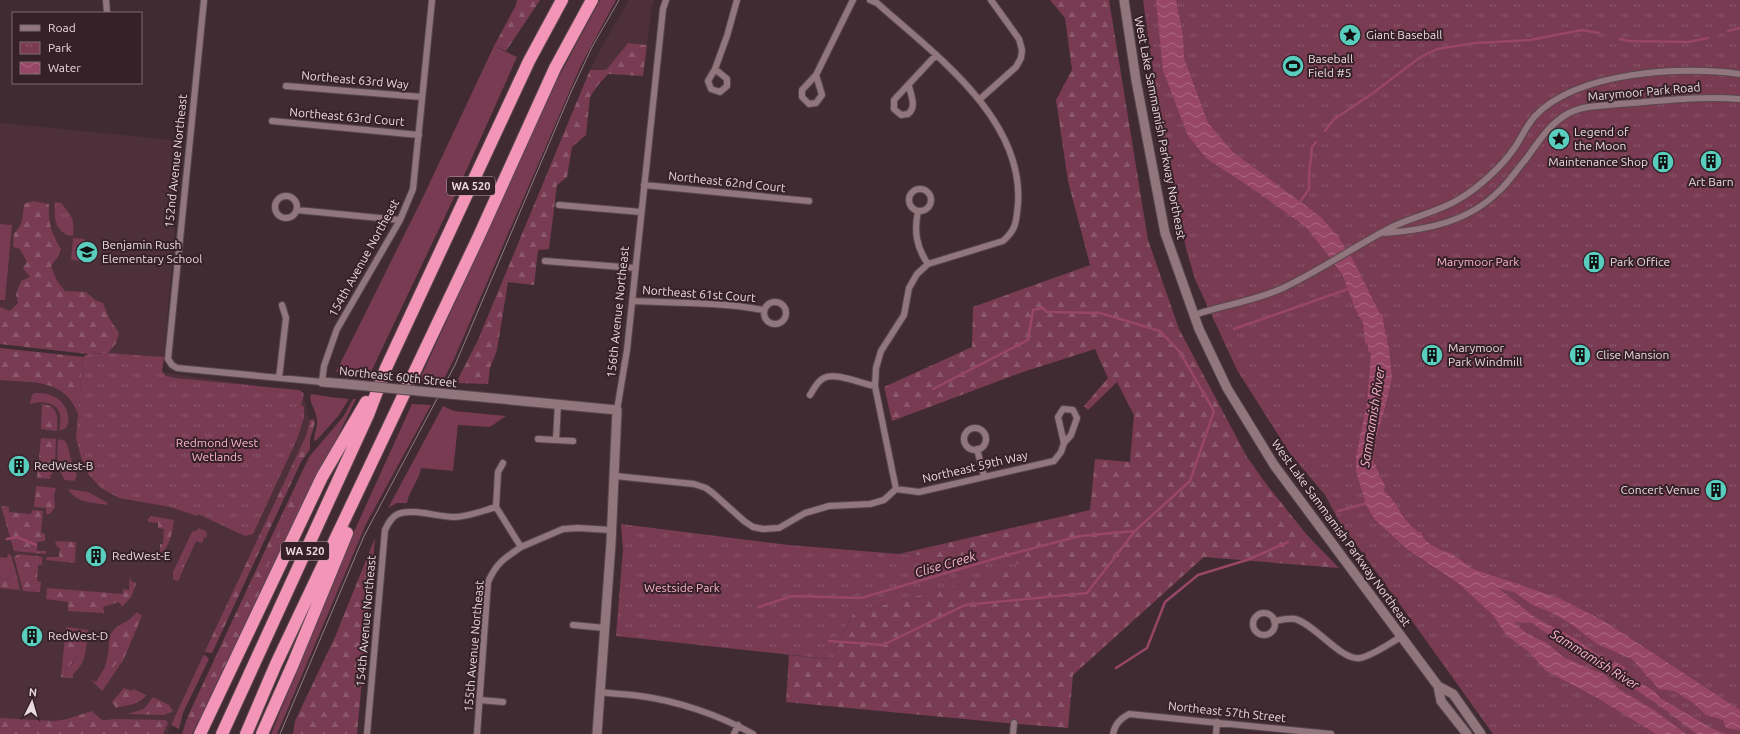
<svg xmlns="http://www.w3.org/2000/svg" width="1740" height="734" font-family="Ubuntu,sans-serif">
  <defs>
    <pattern id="forest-firs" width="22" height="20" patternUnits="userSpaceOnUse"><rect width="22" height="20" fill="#783b52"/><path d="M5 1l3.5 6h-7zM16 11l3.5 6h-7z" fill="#8b576a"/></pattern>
    <pattern id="park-tufts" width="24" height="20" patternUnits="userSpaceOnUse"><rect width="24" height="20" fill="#783b52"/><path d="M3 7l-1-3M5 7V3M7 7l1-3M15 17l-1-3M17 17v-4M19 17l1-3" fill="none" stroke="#8b576a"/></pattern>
    <pattern id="water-waves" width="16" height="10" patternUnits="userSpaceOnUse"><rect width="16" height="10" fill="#984666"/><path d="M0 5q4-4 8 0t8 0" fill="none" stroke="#ab6983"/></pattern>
  </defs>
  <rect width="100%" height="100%" fill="#412b33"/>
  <path fill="#4e303a" d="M629,0h26l-3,5 -5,40 -19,-2 -22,27h-16l19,-36z
    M0,123l182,18 -18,216 -56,-4 -20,1 -88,-10z
    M0,359l162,13 141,21 8,36 -144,305h-167z"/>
  <path fill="#783b52" d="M600,0h16l-35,65 -127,294 -12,24 -23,-2 137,-299z
    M494,46l23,11 -59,132 -88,185 -34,-2 88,-177z
    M0,224l12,1 -7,75h-5z
    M73,238l12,1 -1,22 -13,-1z
    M35,393c15,-1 31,6 33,23 1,5 0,8 -2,12l-7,3c1,-5 2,-11 1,-16 -2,-13 -19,-15 -29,-11l-1,-1 2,-8z
    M311,394c13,2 25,4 38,5l-10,16 -23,26 -2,-1c1,-10 5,-15 2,-25 -1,-6 -8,-15 -5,-21z
    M353,399h3l-90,184 -1,-6 4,-13 10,-19v-11l9,-12 10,-19 -7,-8 18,-38 34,-40z
    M412,404l19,1 -65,119 -89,210h-6l77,-189z
    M443,406l11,5 52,5 -16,11 -32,-2 -5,46 -32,-3c-2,13 -12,22 -14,35h-10l-9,5z
    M58,439l7,2 2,3 5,19 5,13 -3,5 -9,-1c-9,-13 -8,-26 -7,-41z
    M68,489l20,3 20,11 -1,2c-15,-3 -30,-1 -39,-16z
    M198,528l8,3 1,4 -1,3 -5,-2 -7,4 -19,40 -2,-1v-7l19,-40 6,-2z
    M8,554l3,1 6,21 -17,4v-23l7,1z
    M81,637l6,1c-1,15 -2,26 -14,36v4h-6l-1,-8 10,-11z
    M205,655l4,4 -26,54 -4,16 -8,-4 32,-69z
    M121,663l-18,27 -1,1 -11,-11 5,2 9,-15 7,2 4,-5z
    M187,718l11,4 -6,12h-10z"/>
  <path fill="url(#forest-firs)" d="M517,0h23l-34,51 -12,-5 22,-41z
    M1050,0h59l39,240 31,89 68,128 20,28 40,50 32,33 -135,-11 -131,118 -5,53 -62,-5 -220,-21 3,-47 41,4 23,-46 178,-48 -132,-11 191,-44 5,-51 35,3 4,-47 -17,-33 -29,28 -4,-4 24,-28 -13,-29 -72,23 -131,49 -8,-34 88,-40 1,-40 117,-42 -22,-84 -12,-81 16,-30 -7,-52z
    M628,43l19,2 -4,31 -35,-2 -10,11 -8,12 -4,38 -14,12 -5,30 -10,8 -8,64 -11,1 -4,35 -26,-3 -11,68 -7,18 -2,16 -32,-1 22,-43 112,-270h16z
    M32,201l17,3c-1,19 2,28 12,45l-4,9 -6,8 6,15 8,10 21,1 9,8 8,3 6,15 10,15 -3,10 -8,10 -20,1 -88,-10v-37l10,4 8,-8 -2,-9 5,-13 9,-4 -7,-9 4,-6 -7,-13 -7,-2 1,-14c9,-6 9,-20 10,-29z
    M0,348l83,9 -5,57c-13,-36 -46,-31 -78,-34z
    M42,404c16,1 16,14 15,27l-16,-2z
    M314,419l1,4 -5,16v10l-9,13 -89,191 -7,-1 1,-3 100,-213 4,-16z
    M41,438l15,1 -1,21h-1l-1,12 -3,4 1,3 -14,-1z
    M36,486l20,2 -2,7 1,12 -5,7h-4v-6l-12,-1z
    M291,495l7,8 -10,19 -9,12v11l-10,19 -4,13 1,6 -33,74 -35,65 -11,-4z
    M1,506l8,1v5l22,2 1,-4 11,1 -2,22 4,1v7l-8,1v9h9v3l-32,-3z
    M151,516l23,4c-2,15 -4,24 -14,36v-12h3l1,-15 -6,-1v-5l-10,-1v-3z
    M198,535l6,2 -2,6 -6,-2 -18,40 -3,-1 19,-40z
    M375,538l-18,196h-64l2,-13 40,-84z
    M55,541l21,1 -1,21 -29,-3 1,-3h12l1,-9 -3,-1z
    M19,554l23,3v8h-4l-1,16 4,1 -1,10 -17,-1 -9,-34z
    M17,576l3,14 -20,-2v-8z
    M130,576l2,6 4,1v1l-5,13 -9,10 -3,-5 -16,5 1,6 -36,-2v-9l-22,-3 1,-11 76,6v-5l6,1z
    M137,612l5,4 -20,47 -6,1 -4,5 -7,-2 3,-12 2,-20 5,-7 15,-9z
    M66,627l22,3 -1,8 -6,-1c6,15 -8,23 -15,33l1,8 -6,-1z
    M124,688l8,3 1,-2 13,6c-6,10 -20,10 -30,13l-4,-6z
    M153,697l16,8 4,6 -9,4 -36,-1 16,-5z
    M92,711l10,9h4l10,-1 50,1 2,3 -5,11h-163v-16l55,3 12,-2z"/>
  <path fill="url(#park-tufts)" d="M1143,0h597v734h-247l-91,-127 -63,-86 -14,-26 -36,-43 -52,-82 -42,-91 -8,-27 -22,-97z
    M55,202l6,1c10,12 14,15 12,33 -19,-3 -19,-19 -18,-34z
    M108,353l56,4 -2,15 4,4 9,2 124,12 5,3 -3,12 3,2v10l-6,20 -45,97 -8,2 -47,-22 -1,2 -27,-9 -51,-9 -18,-10 -12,-13 -8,-18 -5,-19 7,-81 5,-3z
    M621,524l168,21 244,20 -180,48 -23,46 -214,-23 7,-87z"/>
  <path fill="url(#water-waves)" d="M1156,0h20l7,36 1,22 24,65 26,30 87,64 16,18 16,25 27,54h3v7l6,28 3,29 -9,37 -9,29 -1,17 12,25 -1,5c8,6 13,16 19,25 2,4 11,13 15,16h3l3,7 7,6 12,6 8,2 22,16 86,29 43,22 138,90v20l-14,-2 -3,-8 -17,-5 -14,-13 -18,-11 -15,-2 -27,-30 -35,-15 -26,-20 -19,-11 -21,-9 -17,-12 -16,-4 38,30 40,21 32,23h8l8,5 4,8 26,16 6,7 51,30 15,6h-30l-29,-23 -82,-56 -26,-13 -27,-19 -18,-1 13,12 20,9 16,14 42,18 14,14 35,21 32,24h-30l-60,-37 -50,-26 -18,-20 -21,-15 -15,-22 -34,-31 -51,-34 -32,-29 -9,-15 -10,-34v-15l11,-52 4,-51 -3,-2v-6l-3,-3 -2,-19 -8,-15 -12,-32 -21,-29 -17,-21 -55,-39 -43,-28 -19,-23 -25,-66z"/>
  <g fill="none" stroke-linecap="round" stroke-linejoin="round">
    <path stroke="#984666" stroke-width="2.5" d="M1728,31l12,-3
      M1620,39l9,2 59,1 20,-4
      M1325,131l8,-11 40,-27 46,-35 18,-9 38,-6 55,-3 52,-10 17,3
      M1300,202l9,-13v-15l3,-27 4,-5
      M1234,329l117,-41
      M1338,511l30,-8
      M7,539l10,-2 19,8
      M759,607l33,-11 69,2 150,-44 69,-18 55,-5
      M829,641l54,4 82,-40 122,-12 48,-62 55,-50 24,-70 -35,-60 -19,-20 -60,-18 -53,-1 -4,-4 -10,2 -5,30 -95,49
      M1116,668l31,-20 18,-46 33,-27 49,-15 41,-18"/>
    <g stroke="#59474d" stroke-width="8">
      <path id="street" d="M106,0l1,13
        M204,0l-36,359 4,6 5,3 145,14 2,-16 13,-37 63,-109 13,-31 19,-189
        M870,0l7,3c57,51 147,115 141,201 -2,17 -1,25 -15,37l-75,23 -11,10 -8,14 -5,27 -23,36 -5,17 -1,18 21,103
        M715,69l12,10v7l-7,6 -9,-3 -3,-8 7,-12 12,-33 10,-36
        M816,75l6,20 -6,8 -7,1 -7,-7v-7l14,-15 37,-75
        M286,86l136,11
        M909,86c2,10 8,21 -1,28l-7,1 -7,-6v-9l42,-45
        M980,99l36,-32 5,-9 1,-8 -3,-11 -28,-39
        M272,121l147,14
        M644,185l165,16
        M909 200a11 11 0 1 1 22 0a11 11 0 1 1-22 0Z
        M275 207a11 11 0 1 1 22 0a11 11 0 1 1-22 0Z
        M559,205l82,7
        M297,210l103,10
        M918,211c-4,20 -2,36 10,53
        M1385,233c42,-3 83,-11 114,-42 10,-9 18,-22 27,-32 13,-18 23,-35 43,-46 15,-8 34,-7 50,-9 41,-3 80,-8 121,-5
        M545,261l90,7
        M632,301c44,2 89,1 132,9
        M764 313a11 11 0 1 1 22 0a11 11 0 1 1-22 0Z
        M1194,315c29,-10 61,-14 89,-27 38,-18 72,-42 109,-61 22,-11 47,-15 69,-29 18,-11 40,-31 52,-48 8,-11 13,-24 22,-34 43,-45 147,-50 205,-42
        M279,378l7,-60 -4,-13
        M810,395c4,-6 7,-14 14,-17 12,-6 38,6 51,8
        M1063,409l10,1 4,8 -6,17 -7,8 -6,-26z
        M617,410l10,-60 36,-341 3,-9
        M964 439a11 11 0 1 1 22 0a11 11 0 1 1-22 0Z
        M538,439l35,2
        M556,440l2,-36
        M977,449l7,27
        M615,476l79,8 12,4 8,6 30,27 9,6 10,2 16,-1 26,-15 24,-7 41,-2 14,-4 12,-11 23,3 135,-31 7,-9 3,-9
        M521,547l42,-18 15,-1 33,2
        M1253 624a11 11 0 1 1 22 0a11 11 0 1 1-22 0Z
        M1274,621c7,-1 15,-3 21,-2 20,5 46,42 65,39 12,-2 30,-15 41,-21
        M573,625l32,3
        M600,692c13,2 27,2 40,4 38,5 79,19 113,38
        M480,700l23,2
        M367,734l18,-204c3,-6 6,-13 13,-16 14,-6 40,3 56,3 14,0 28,-6 42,-10
        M477,734l11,-152c9,-20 17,-24 33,-35l-25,-40 2,-35 5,-9
        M734,734l4,-9
        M1013,734l1,-11
        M1113,734c2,-10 7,-15 16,-20l202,20
        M1216,734l1,-12"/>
    </g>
    <g stroke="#59474d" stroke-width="11">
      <path id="secondary" d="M1124,0l12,80 29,153 34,96 28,59 47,77 164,221 3,15 26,33
        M322,382l24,2
        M449,394l168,16 -6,133 -14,191
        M1438,686l15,8 28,40"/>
    </g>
    <g stroke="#59474d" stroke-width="14">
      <path id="highway" d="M200,734l122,-257 44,-75
        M222,734l146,-319 18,-47 143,-307 33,-61
        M246,734l30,-70 202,-426 77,-170 37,-68
        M262,734l31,-70 54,-131"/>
    </g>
    <use href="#street" stroke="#91767e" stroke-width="6"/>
    <use href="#secondary" stroke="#91767e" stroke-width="9"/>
    <use href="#highway" stroke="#f295b6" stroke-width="12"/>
    <path stroke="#8f7c83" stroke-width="1" d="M280,734l84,-198 91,-171 116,-273 21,-45 27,-47"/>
    <g stroke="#59474d" stroke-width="11" stroke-linecap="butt">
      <path id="secondary-bridge" d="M346,384l103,10"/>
    </g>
    <use href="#secondary-bridge" stroke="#91767e" stroke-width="9"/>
  </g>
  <defs>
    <g id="sight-disc" transform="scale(1.15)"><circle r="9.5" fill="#59cebe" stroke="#372129"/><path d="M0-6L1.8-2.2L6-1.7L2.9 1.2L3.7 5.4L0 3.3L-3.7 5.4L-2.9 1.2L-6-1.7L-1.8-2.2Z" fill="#111"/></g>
    <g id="stadium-disc" transform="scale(1.15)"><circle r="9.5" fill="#59cebe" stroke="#372129"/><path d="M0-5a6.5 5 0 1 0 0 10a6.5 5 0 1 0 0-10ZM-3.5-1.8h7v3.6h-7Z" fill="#111"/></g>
    <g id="building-disc" transform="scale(1.15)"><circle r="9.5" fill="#59cebe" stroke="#372129"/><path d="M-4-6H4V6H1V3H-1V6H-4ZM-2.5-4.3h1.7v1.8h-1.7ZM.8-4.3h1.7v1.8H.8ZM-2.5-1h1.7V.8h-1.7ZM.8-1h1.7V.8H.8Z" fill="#111"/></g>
    <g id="school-disc" transform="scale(1.15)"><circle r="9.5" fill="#59cebe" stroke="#372129"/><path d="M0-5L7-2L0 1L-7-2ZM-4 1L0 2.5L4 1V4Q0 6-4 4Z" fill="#111"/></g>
  </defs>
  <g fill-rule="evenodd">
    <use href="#sight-disc" x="1350" y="35"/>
    <use href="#stadium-disc" x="1293" y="66"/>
    <use href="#sight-disc" x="1559" y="139"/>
    <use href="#building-disc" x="1711" y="161"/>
    <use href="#building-disc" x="1663" y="162"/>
    <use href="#school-disc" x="87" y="252"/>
    <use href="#building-disc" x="1594" y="262"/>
    <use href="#building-disc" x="1432" y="355"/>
    <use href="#building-disc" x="1580" y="355"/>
    <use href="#building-disc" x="19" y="466"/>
    <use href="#building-disc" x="1716" y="490"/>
    <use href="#building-disc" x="96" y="556"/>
    <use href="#building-disc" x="32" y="636"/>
  </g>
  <g text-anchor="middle" stroke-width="4" stroke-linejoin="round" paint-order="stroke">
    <g fill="#372129" stroke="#b4a2a8" stroke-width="1">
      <rect x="447" y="177" width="48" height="18" rx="3"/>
      <rect x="281" y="542" width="48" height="18" rx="3"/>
    </g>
    <g font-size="11" font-weight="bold" fill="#e9dadf">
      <text x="471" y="190">WA 520</text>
      <text x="305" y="555">WA 520</text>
    </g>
    <g font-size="12" fill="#e9dadf" stroke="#372129" text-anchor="start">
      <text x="1366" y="39">Giant Baseball</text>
      <text x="1308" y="63">Baseball<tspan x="1308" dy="14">Field #5</tspan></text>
      <text x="1574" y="136">Legend of<tspan x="1574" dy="14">the Moon</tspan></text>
      <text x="1648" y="166" text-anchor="end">Maintenance Shop</text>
      <text x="1711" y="186" text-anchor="middle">Art Barn</text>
      <text x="102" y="249">Benjamin Rush<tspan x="102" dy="14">Elementary School</tspan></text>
      <text x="1610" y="266">Park Office</text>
      <text x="1448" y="352">Marymoor<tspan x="1448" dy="14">Park Windmill</tspan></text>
      <text x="1596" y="359">Clise Mansion</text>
      <text x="34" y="470">RedWest-B</text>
      <text x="1700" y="494" text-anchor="end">Concert Venue</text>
      <text x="112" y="560">RedWest-E</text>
      <text x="48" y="640">RedWest-D</text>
    </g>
    <g font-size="12" fill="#e9dadf" stroke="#372129">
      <text transform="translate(355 80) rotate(5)" y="4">Northeast 63rd Way</text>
      <text transform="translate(1644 92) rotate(-5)" y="4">Marymoor Park Road</text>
      <text transform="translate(347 117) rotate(5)" y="4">Northeast 63rd Court</text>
      <text transform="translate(1160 128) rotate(79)" y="4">West Lake Sammamish Parkway Northeast</text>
      <text transform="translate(176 161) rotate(-84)" y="4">152nd Avenue Northeast</text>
      <text transform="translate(727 182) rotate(6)" y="4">Northeast 62nd Court</text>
      <text transform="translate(364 258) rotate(-61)" y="4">154th Avenue Northeast</text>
      <text transform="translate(699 294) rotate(4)" y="4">Northeast 61st Court</text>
      <text transform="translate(618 312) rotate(-84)" y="4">156th Avenue Northeast</text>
      <text transform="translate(398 377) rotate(6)" y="4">Northeast 60th Street</text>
      <text transform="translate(975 467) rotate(-13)" y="4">Northeast 59th Way</text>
      <text transform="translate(1341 533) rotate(54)" y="4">West Lake Sammamish Parkway Northeast</text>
      <text transform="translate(366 621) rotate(-85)" y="4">154th Avenue Northeast</text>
      <text transform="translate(474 646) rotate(-85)" y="4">155th Avenue Northeast</text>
      <text transform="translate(1227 712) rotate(6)" y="4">Northeast 57th Street</text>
    </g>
    <g font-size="12" fill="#fbb5cc" stroke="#372129">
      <text x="1478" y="266">Marymoor Park</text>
      <text x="217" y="447">Redmond West<tspan x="217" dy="14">Wetlands</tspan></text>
      <text x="682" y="592">Westside Park</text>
    </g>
    <g font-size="13" font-style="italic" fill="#fdb6cd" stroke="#372129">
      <text transform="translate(1372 417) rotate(-81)" y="5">Sammamish River</text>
      <text transform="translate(945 564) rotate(-16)" y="5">Clise Creek</text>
      <text transform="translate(1595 659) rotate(32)" y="5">Sammamish River</text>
    </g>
  </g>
  <rect x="12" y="12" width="130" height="72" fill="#372129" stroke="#7e6b72"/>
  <rect x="20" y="25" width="20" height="6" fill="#91767e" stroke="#7e6b72"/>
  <text x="48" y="32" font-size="12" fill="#e9dadf">Road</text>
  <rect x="20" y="42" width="20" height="12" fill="url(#park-tufts)" stroke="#7e6b72"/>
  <text x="48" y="52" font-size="12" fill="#e9dadf">Park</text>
  <rect x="20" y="62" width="20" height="12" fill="url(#water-waves)" stroke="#7e6b72"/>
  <text x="48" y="72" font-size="12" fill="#e9dadf">Water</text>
  <g transform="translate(32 702) rotate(5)" stroke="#372129" stroke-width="3" paint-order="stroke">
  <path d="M0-3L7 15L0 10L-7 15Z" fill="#e9dadf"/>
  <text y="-6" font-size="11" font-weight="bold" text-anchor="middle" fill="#e9dadf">N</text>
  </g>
</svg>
